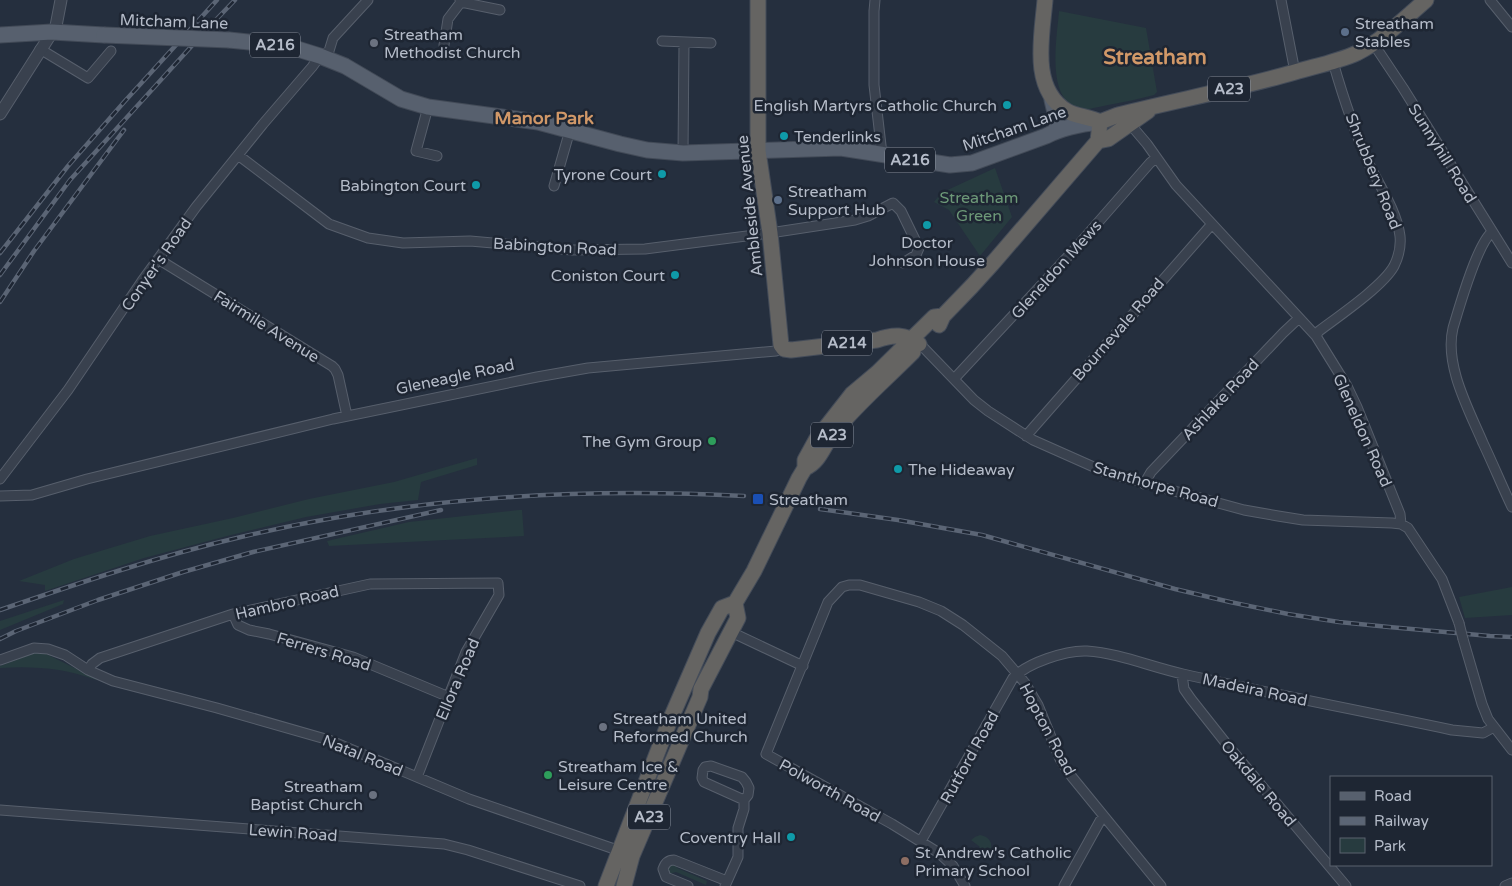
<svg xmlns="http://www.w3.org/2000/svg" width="1512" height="886" font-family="'Varela Round',sans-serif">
  <rect width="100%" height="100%" fill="#252f3e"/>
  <path fill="#273b3f" d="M1059,11l87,17 11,64 -3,3c-15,4 -30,7 -46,10 -6,1 -13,3 -19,4 -46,2 -32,-70 -30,-98z
    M995,168l17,49 -32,39 -31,-46 -15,-8 7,-9z
    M477,458v7l-56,17 -3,18 -38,4 -74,13 -79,19 -83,22 -99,33v-6l-26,-4 55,-22 76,-23 83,-18 76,-19 85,-17z
    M519,510h3l2,26 -195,10 -2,-5 82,-19z
    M1512,587v28l-47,3 -6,-21z
    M64,600l-1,4 -63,26v-9z
    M40,651l55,27 1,2c-32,-12 -62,-14 -96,-12v-2z
    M980,835c19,3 12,27 -6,19l6,-7 -9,-7 4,-3z
    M671,862l4,1 2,5 30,13 -1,4 -30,-13 -7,2 -4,-2z"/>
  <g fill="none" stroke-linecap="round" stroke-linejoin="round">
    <g stroke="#575f6c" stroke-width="11">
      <path id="minor" d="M460,0l1,2 39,8
        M875,0l-1,11v74l8,69
        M1281,0l14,72
        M1490,0l22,27
        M662,41l49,2
        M1373,43l30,45 109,175
        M444,45l4,-26 13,-17
        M40,49l48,29 23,-27
        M428,107l-12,44 21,5
        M1130,124l17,20 29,41 140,151 31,50 10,21 43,107 1,10
        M683,153l1,-111
        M238,155l91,69 39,14 35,5 67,-2 102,9 73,-1 125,-16 85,-13 13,-4 25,-13 8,8 18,37 -3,7 -13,8
        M554,186l16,-56
        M1492,232c-15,12 -33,76 -39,96 -9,37 16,82 30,115 10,21 19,43 29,64
        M158,259l174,107 3,3 3,6 9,41
        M1316,336l3,-5c20,-15 64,-45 75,-65 4,-8 7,-20 6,-30 -3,-24 -19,-48 -30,-70 -15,-33 -27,-69 -37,-104
        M920,344l54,56 14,11 45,29 72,32 139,38 34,6 25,4 89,3 9,1 7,4 34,51 17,44
        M954,379l119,-128 77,-88 6,-5
        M1026,436l186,-212
        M0,479l68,-89 74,-109 54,-74 67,-83 49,-57 8,-11 9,-5 4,-13 35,-38
        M1144,484l7,-12 132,-139 16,-15
        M0,496l32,-1 55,-16 246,-60 204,-42 51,-9 188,-17 6,-3
        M233,614l5,11 11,5 20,4 84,23 96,40
        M731,632l72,34
        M1463,639l19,65 6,15 24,31
        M0,660l34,-12 14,1 17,6 23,15 25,11 104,27 112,32 140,59 154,53
        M88,670l4,-6 8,-6 133,-44 137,-30 128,-1 1,12 -33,57 -49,125
        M1182,674l2,15 7,10 34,43 121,144
        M0,810l444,34 24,6 112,36
        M921,841l92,-163c14,-15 53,-28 74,-27 32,2 64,16 96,23 89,20 179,37 269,56l31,3 11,-6
        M688,886l-22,-9 -3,-8c2,-6 5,-9 11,-9l53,21
        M725,886l13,-29v-29l6,-19v-9l4,-5 1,-7 -3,-6 -4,-5 -31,-11 -6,1 -2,3 -1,8 2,4 40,18
        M965,886l-12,-20 -14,-13 -47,-29 -126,-70 62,-152 14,-15 7,-2h11l59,17 22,9 22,14 39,31 23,27 13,22 22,54 12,18 89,109
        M1064,886l36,-65 4,-4
        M1505,886l7,-3"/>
    </g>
    <g stroke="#575f6c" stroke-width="13">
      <path id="tertiary" d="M0,114l56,-88 5,-26"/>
    </g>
    <g stroke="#424a57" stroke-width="17">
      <path id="primary" d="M0,35l52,-3 52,3
        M229,40l59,6 32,10 25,10 56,33 27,8 110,15 82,22 27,6 36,3 158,-5 109,17 22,-2 74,-27c17,-9 35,-12 54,-14
        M1052,100l4,17 1,13"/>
    </g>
    <g stroke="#444c59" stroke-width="17">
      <path id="trunk" d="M758,0v151l12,82 11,112 3,4 7,1 86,-10c16,-6 28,-6 42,4
        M1045,0c-3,36 -15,89 22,111 10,6 22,5 33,11
        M1100,122l18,-7c59,-15 119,-26 177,-43 21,-6 42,-10 62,-19 26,-13 47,-34 69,-53
        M1098,141l10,-2 40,-28
        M939,325l4,-9 29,-30 20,-22 106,-123 2,-19
        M805,468c15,-6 19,-24 29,-36 24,-29 52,-53 79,-80
        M606,886l62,-161 40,-92 14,-25 13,-5 19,-32 45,-93 6,-10v-8l11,-20 36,-46 25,-21 57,-56 9,-1
        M624,886l8,-30 68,-159 1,-8 37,-71 -3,-15"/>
    </g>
    <use href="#minor" stroke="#39414e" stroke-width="9"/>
    <use href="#tertiary" stroke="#39414e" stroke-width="11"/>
    <use href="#primary" stroke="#57606e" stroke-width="15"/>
    <use href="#trunk" stroke="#656462" stroke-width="15"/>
    <g stroke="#5b6575" stroke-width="4.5">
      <path id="rail" d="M0,253l68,-87 57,-65 92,-101
        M0,275l70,-95 138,-152 27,-28
        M0,302l34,-51 90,-121
        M820,509l78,11 84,15 193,54 55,13 58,12 51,8 50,5 101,9 22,1
        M0,610c79,-27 159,-54 241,-73 164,-39 334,-50 503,-41
        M0,639l16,-8 82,-31 85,-28 70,-20 188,-42"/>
    </g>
    <use href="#rail" stroke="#1e2633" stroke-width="2.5" stroke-dasharray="8" stroke-linecap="butt"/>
    <g stroke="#575f6c" stroke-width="11" stroke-linecap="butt">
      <path id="minor-bridge" d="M1459,623l4,16"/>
    </g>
    <g stroke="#424a57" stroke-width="17" stroke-linecap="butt">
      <path id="primary-bridge" d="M104,35l125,5"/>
    </g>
    <use href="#minor-bridge" stroke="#39414e" stroke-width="9"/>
    <use href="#primary-bridge" stroke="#57606e" stroke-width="15"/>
  </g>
  <g fill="#5c6f8a" stroke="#1e2633" stroke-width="2">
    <circle cx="1345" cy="32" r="5"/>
    <circle cx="778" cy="200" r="5"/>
  </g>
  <g fill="#6b7280" stroke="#1e2633" stroke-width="2">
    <circle cx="374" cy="43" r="5"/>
    <circle cx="603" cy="727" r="5"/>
    <circle cx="373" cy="795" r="5"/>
  </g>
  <g fill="#0f9aa8" stroke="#1e2633" stroke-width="2">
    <circle cx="1007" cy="105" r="5"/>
    <circle cx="784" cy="136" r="5"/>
    <circle cx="662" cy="174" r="5"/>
    <circle cx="476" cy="185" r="5"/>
    <circle cx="927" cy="225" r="5"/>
    <circle cx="675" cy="275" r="5"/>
    <circle cx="898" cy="469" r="5"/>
    <circle cx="791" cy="837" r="5"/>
  </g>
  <g fill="#2e9e5b" stroke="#1e2633" stroke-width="2">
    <circle cx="712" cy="441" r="5"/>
    <circle cx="548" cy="775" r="5"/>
  </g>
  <rect fill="#1a4fb4" stroke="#1e2633" stroke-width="2" x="752" y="493" width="12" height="12" rx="2.5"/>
  <circle fill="#8d6e63" stroke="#1e2633" stroke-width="2" cx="905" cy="861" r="5"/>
  <g text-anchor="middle" stroke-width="5" stroke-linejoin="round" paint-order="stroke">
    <g fill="#1e2633" stroke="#888f9c" stroke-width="1">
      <rect x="250" y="32.5" width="50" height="25" rx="4"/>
      <rect x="1208" y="76.5" width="42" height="25" rx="4"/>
      <rect x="885" y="147.5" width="50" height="25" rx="4"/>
      <rect x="822" y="330.5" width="50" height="25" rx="4"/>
      <rect x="811" y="422.5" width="42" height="25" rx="4"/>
      <rect x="628" y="804.5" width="42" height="25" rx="4"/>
    </g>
    <g font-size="15" font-weight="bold" fill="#b5bcc9">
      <text x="275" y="50">A216</text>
      <text x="1229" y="94">A23</text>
      <text x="910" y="165">A216</text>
      <text x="847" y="348">A214</text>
      <text x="832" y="440">A23</text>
      <text x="649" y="822">A23</text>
    </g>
    <g font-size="16" fill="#b5bcc9" stroke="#1e2633">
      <text transform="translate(174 21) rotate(2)" y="6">Mitcham Lane</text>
      <text transform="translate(1014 128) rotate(-19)" y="6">Mitcham Lane</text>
      <text transform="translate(1443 153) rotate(58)" y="6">Sunnyhill Road</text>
      <text transform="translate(1374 171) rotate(68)" y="6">Shrubbery Road</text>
      <text transform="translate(749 206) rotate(-96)" y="6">Ambleside Avenue</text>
      <text transform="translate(555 246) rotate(3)" y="6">Babington Road</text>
      <text transform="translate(156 264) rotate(-55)" y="6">Conyer's Road</text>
      <text transform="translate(1056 269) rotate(-48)" y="6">Gleneldon Mews</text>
      <text transform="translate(267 326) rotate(32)" y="6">Fairmile Avenue</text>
      <text transform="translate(1118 329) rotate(-49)" y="6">Bournevale Road</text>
      <text transform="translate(455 376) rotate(-12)" y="6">Gleneagle Road</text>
      <text transform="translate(1220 399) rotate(-47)" y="6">Ashlake Road</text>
      <text transform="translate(1363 430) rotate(66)" y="6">Gleneldon Road</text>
      <text transform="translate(1156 484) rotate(16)" y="6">Stanthorpe Road</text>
      <text transform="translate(287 602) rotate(-13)" y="6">Hambro Road</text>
      <text transform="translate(324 651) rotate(17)" y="6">Ferrers Road</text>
      <text transform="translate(457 679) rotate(-67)" y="6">Ellora Road</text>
      <text transform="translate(1255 689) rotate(12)" y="6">Madeira Road</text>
      <text transform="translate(1048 729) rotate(62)" y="6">Hopton Road</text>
      <text transform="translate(363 755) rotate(22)" y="6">Natal Road</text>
      <text transform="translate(969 757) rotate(-61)" y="6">Rutford Road</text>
      <text transform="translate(1259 783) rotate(50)" y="6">Oakdale Road</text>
      <text transform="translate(830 790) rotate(29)" y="6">Polworth Road</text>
      <text transform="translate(293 832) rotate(4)" y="6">Lewin Road</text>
    </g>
    <g font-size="16" fill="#b5bcc9" stroke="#1e2633" text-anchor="start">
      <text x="1355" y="29">Streatham<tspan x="1355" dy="18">Stables</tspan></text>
      <text x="384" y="40">Streatham<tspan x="384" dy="18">Methodist Church</tspan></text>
      <text x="997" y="111" text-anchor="end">English Martyrs Catholic Church</text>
      <text x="794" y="142">Tenderlinks</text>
      <text x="652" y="180" text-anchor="end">Tyrone Court</text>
      <text x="466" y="191" text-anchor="end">Babington Court</text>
      <text x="788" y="197">Streatham<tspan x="788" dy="18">Support Hub</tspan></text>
      <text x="927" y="248" text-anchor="middle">Doctor<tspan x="927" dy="18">Johnson House</tspan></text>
      <text x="665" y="281" text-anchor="end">Coniston Court</text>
      <text x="702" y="447" text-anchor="end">The Gym Group</text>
      <text x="908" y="475">The Hideaway</text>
      <text x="769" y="505">Streatham</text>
      <text x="613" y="724">Streatham United<tspan x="613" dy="18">Reformed Church</tspan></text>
      <text x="558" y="772">Streatham Ice &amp;<tspan x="558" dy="18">Leisure Centre</tspan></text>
      <text x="363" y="792" text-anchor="end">Streatham<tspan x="363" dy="18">Baptist Church</tspan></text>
      <text x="781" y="843" text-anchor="end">Coventry Hall</text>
      <text x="915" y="858">St Andrew's Catholic<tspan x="915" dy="18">Primary School</tspan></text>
    </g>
    <g font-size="16" fill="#6d9978" stroke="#1e2633">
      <text x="979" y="203">Streatham<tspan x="979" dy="18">Green</tspan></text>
    </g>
    <g font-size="18" font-weight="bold" fill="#d19868" stroke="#1e2633">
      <text x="544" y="124">Manor Park</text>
    </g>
    <g font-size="21" font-weight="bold" fill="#d19868" stroke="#1e2633">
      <text x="1155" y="64">Streatham</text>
    </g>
  </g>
  <rect x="1330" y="776" width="162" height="90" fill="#1e2633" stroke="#5a626f"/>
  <rect x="1340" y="792" width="25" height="8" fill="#57606e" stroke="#5a626f"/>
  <text x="1374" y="801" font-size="15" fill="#b5bcc9">Road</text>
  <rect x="1340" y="817" width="25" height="8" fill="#5b6575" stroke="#5a626f"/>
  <text x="1374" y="826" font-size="15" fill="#b5bcc9">Railway</text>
  <rect x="1340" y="838" width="25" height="15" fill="#273b3f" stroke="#5a626f"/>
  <text x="1374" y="851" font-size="15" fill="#b5bcc9">Park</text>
</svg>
